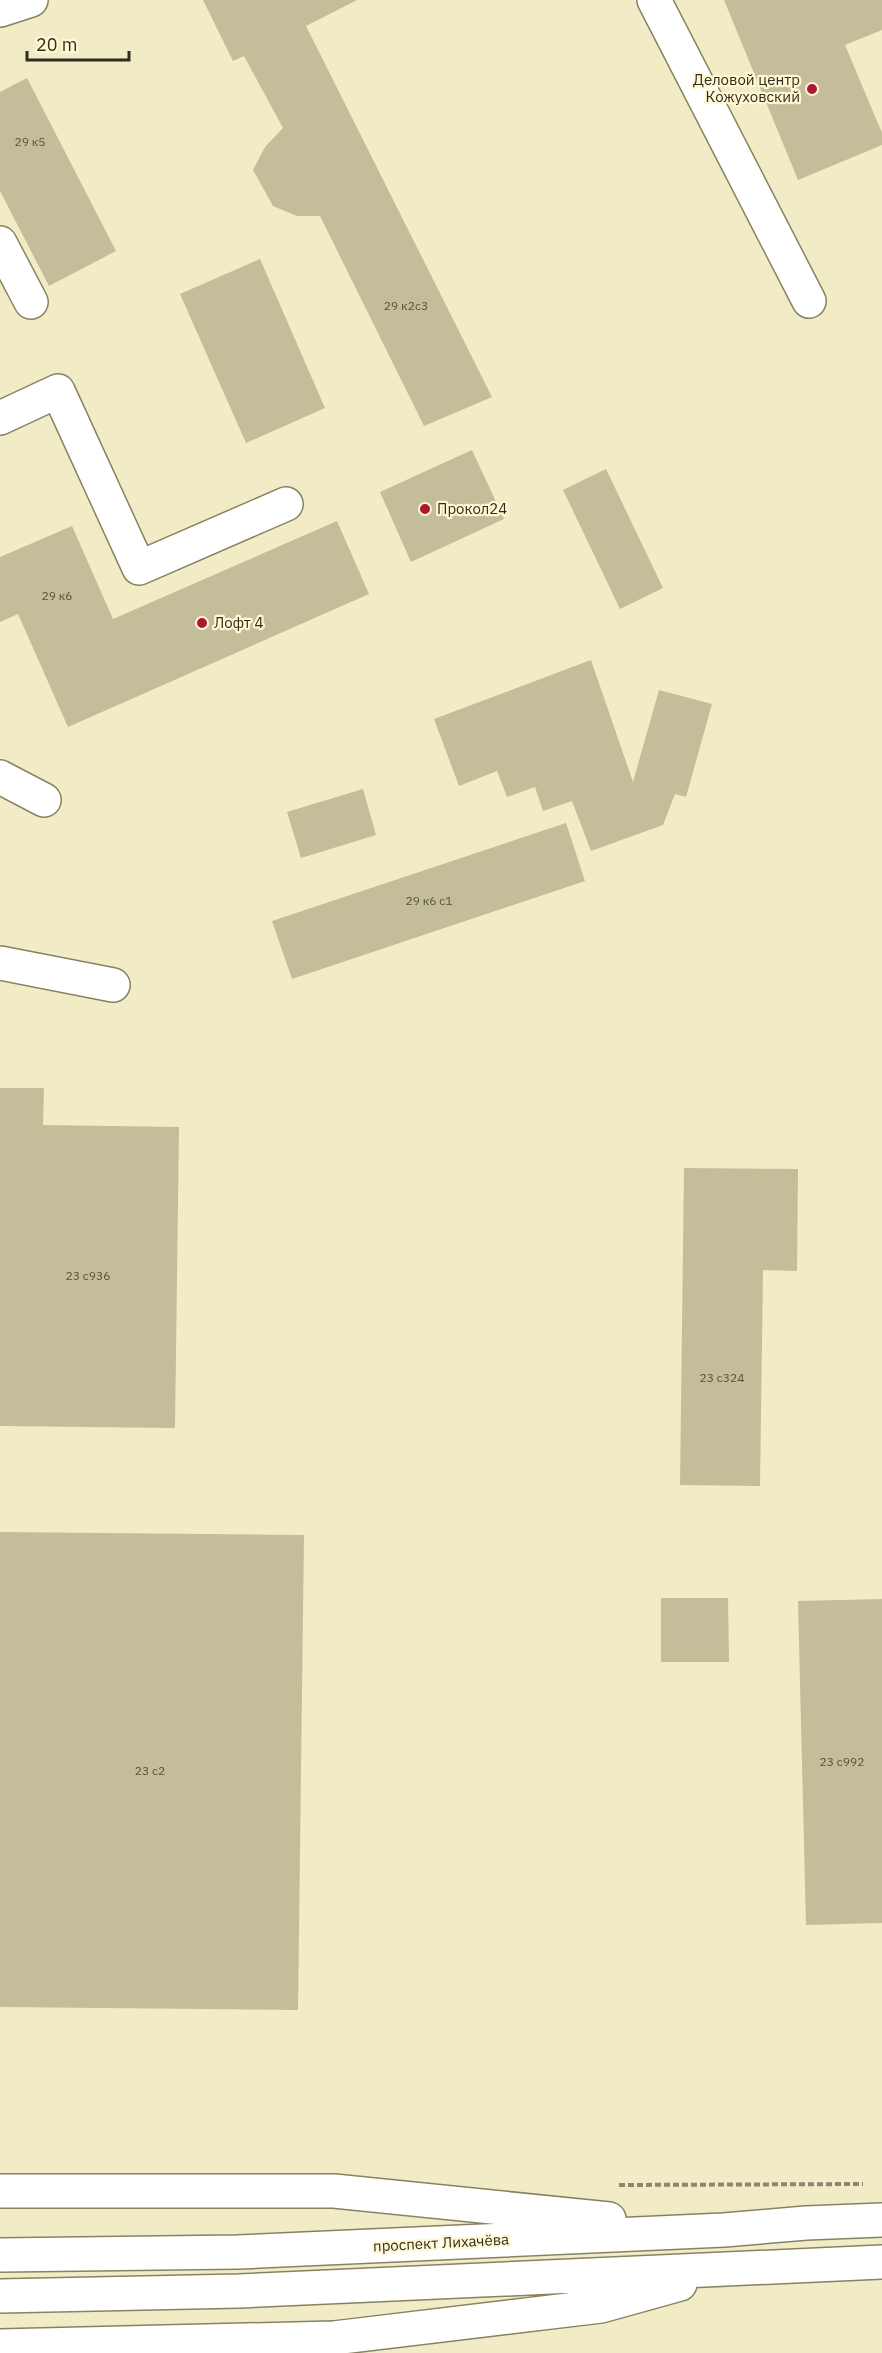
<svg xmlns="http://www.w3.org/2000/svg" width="882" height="2353" font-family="'IBM Plex Sans',sans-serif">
  <rect width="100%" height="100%" fill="#f1ebc6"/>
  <path fill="#c4bd9a" d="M203,0h154l-51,26 186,371 -68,29 -104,-210h-23l-24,-10 -20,-36 12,-23 18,-19 -39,-72 -11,5z
    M724,0h158v30l-37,15 37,88v12l-84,35z
    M27,78l89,173 -67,35 -49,-95v-99z
    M260,259l65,149 -79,35 -66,-149z
    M472,450l32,69 -93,43 -31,-70z
    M606,469l57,119 -43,21 -57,-119z
    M337,521l32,73 -301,133 -50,-113 -18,8v-65l72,-31 41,93z
    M591,660l42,122 26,-92 53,14 -26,93 -11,-3 -12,31 -72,26 -19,-50 -29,10 -8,-24 -28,10 -10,-26 -38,15 -25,-67z
    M363,789l13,46 -75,23 -14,-46z
    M566,823l19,58 -293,98 -20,-58z
    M0,1088h44l-1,37 136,2 -4,301 -175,-2z
    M684,1168l114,1 -1,102 -34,-1 -3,216 -80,-1z
    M0,1532l304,3 -6,475 -298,-3z
    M661,1598h67l1,64h-68z
    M882,1599v324l-76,2 -8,-324z"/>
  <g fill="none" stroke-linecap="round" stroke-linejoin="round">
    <g stroke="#888260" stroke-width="36">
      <path id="minor" d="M654,0l155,301
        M0,10l31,-10
        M0,243l31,59
        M0,418l58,-27 81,177 147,-64
        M0,777l44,23
        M0,963l113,22
        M0,2191h334l275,28
        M0,2255l238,-3 486,-22 82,-7 76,-3
        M0,2296l239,-5 643,-29
        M0,2346l334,-8 267,-32 79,-22"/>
    </g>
    <path stroke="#8c886f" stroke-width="4" stroke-dasharray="6 3" stroke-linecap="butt" d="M619,2185l244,-1"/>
    <use href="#minor" stroke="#fff" stroke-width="33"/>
  </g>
  <g fill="#ac1735" stroke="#fff8d3" stroke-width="2">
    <circle cx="812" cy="89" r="6"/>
    <circle cx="425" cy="509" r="6"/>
    <circle cx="202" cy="623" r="6"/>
  </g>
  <g text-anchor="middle" stroke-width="4.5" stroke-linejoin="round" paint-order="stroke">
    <g font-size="12" fill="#54513e">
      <text x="30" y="146">29 к5</text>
      <text x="406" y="310">29 к2с3</text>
      <text x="57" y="600">29 к6</text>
      <text x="429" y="905">29 к6 с1</text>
      <text x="88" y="1280">23 с936</text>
      <text x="722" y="1382">23 с324</text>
      <text x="842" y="1766">23 с992</text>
      <text x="150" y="1775">23 с2</text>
    </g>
    <g font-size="15" fill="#2f2d1f" stroke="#fff8d3" text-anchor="start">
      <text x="800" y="85" text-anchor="end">Деловой центр<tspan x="800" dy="17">Кожуховский</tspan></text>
      <text x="437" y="514">Прокол24</text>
      <text x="214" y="628">Лофт 4</text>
    </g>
    <g font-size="15" fill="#2f2d1f" stroke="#fff8d3">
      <text transform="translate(441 2243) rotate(-3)" y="5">проспект Лихачёва</text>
    </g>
  </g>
  <path d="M27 51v9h102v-9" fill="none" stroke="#2f2d1f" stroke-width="3"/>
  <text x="36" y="51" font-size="18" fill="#2f2d1f" stroke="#fff8d3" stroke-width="4.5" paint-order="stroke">20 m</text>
</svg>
